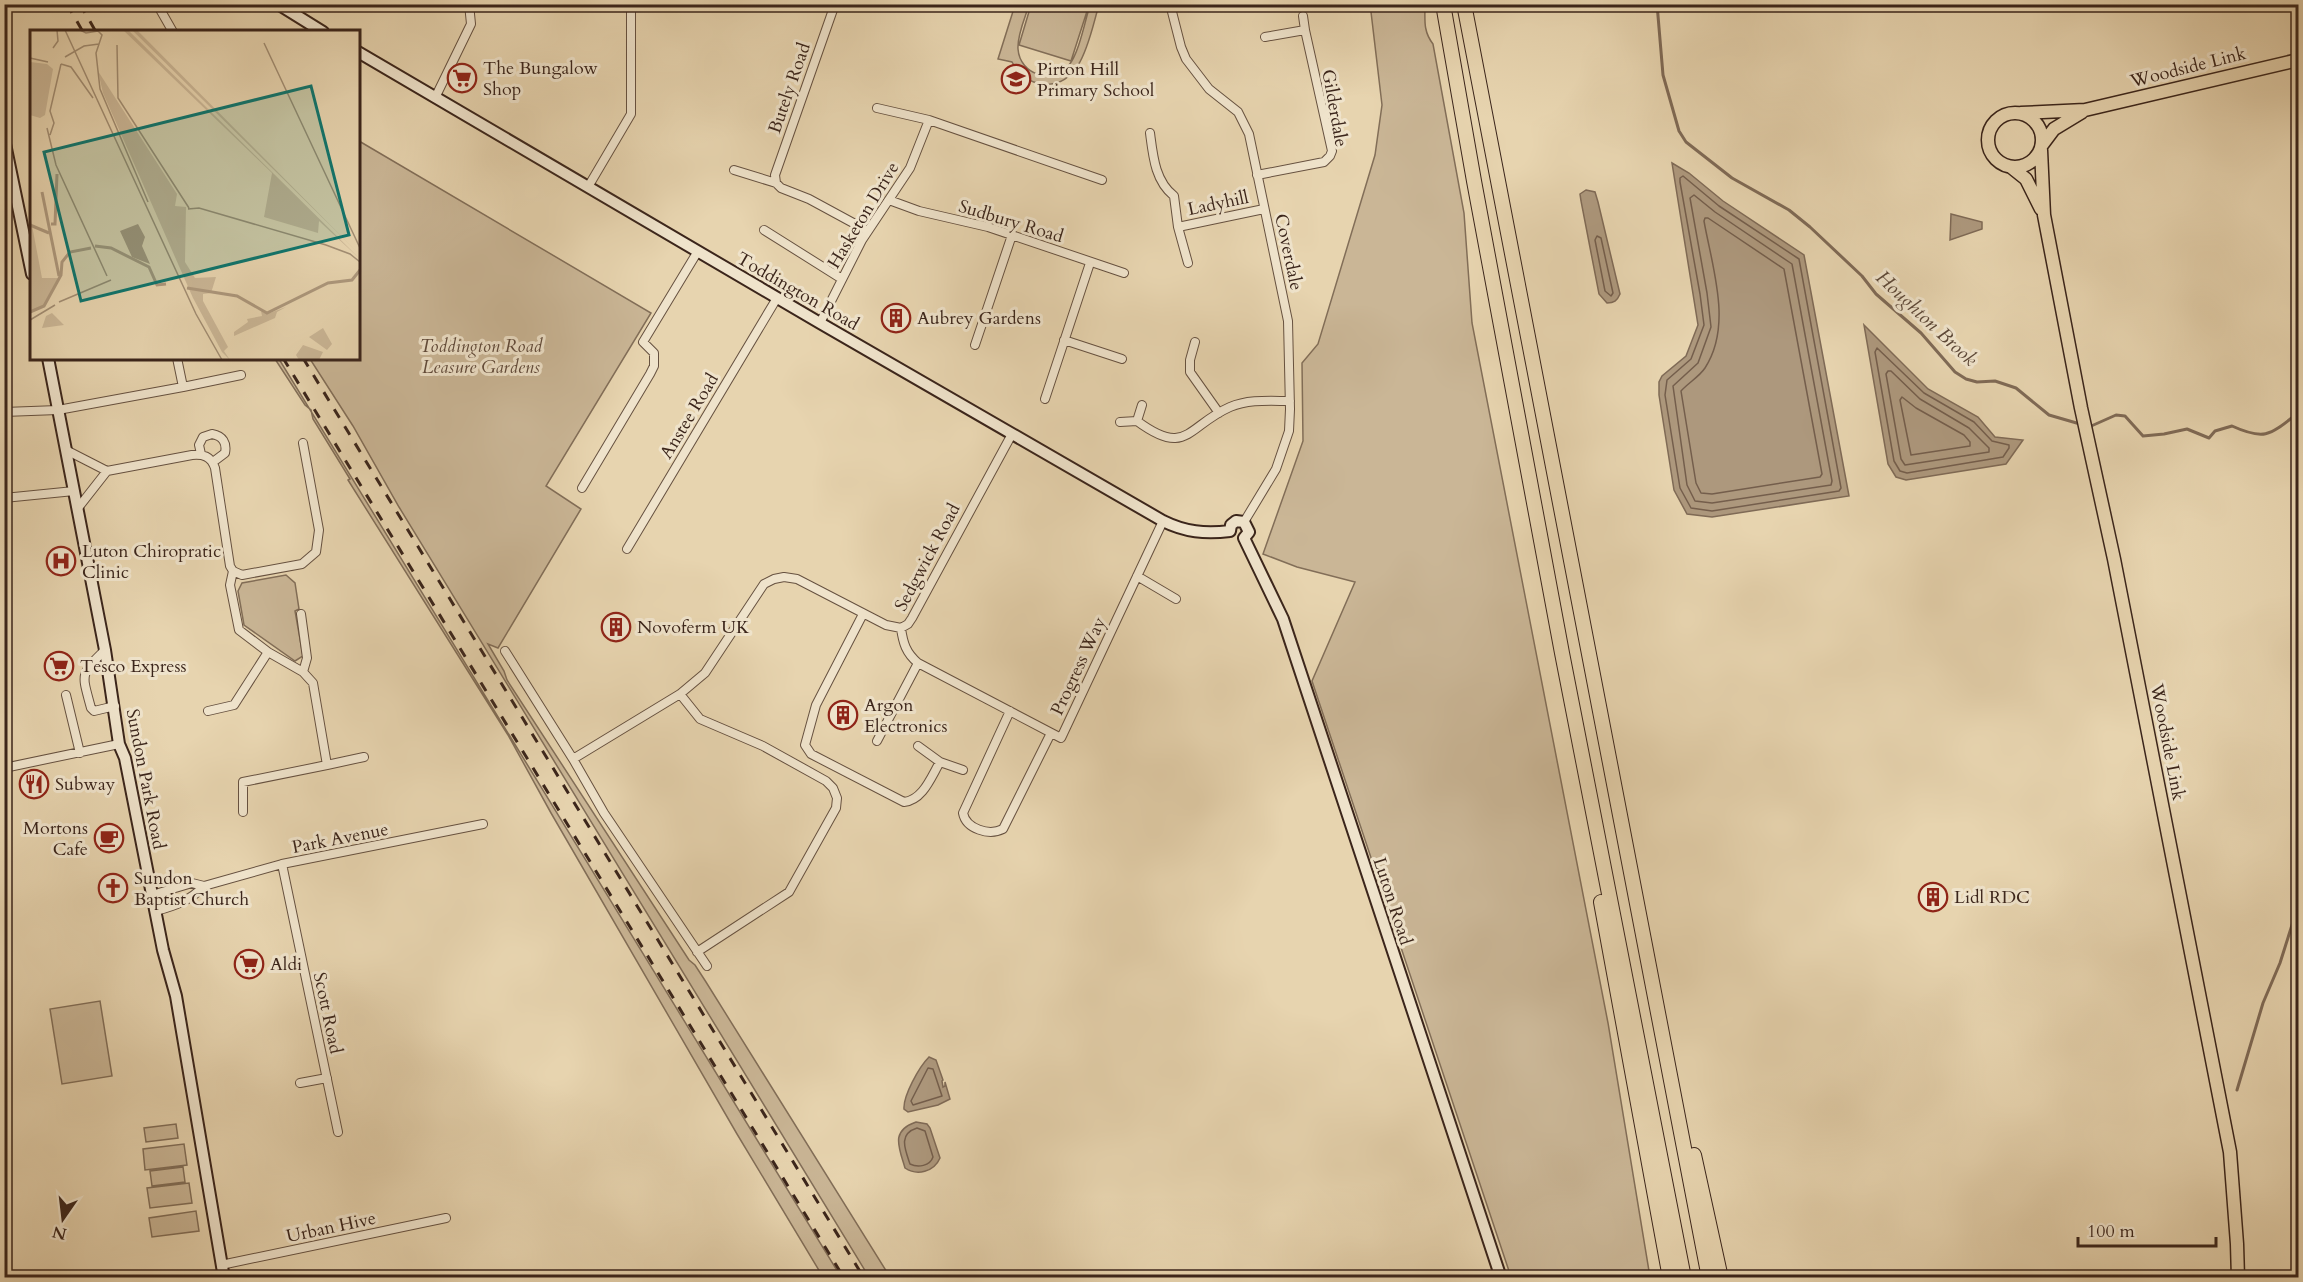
<svg xmlns="http://www.w3.org/2000/svg" width="2303" height="1282" font-family="Cardo,serif">
  <rect width="100%" height="100%" fill="#e7d4af"/>
  <filter id="stains"><feTurbulence type="fractalNoise" baseFrequency=".00333" numOctaves="4"/><feColorMatrix values="0 0 0 0 .2 0 0 0 0 .09 0 0 0 0 .02 0 0 0 .5 -.17"/></filter>
  <radialGradient id="worn" r=".72"><stop offset=".6" stop-color="#630" stop-opacity="0"/><stop offset="1" stop-color="#630" stop-opacity=".3"/></radialGradient>
  <path fill="#cab696" stroke="#826e58" stroke-width="1.5" d="M1015,5h14c-4,13 -12,30 -11,44 2,26 34,36 51,16 10,-12 16,-44 21,-60h9c-9,28 -16,85 -58,79 -13,-2 -23,-11 -29,-22l-14,-3z
    M1031,5h58l-18,56 -52,-16z
    M1367,5h58c0,15 -2,26 8,39l31,169 8,110 136,700 42,254h-139l-199,-596 43,-99 -58,-15 -34,-13 40,-113 -1,-78 16,-19 57,-189 7,-50 -11,-93z
    M359,141l292,172 -105,173 35,23 -83,139 -10,-4 16,27 3,9 182,280 6,5 11,17 184,295h-21l-470,-770 -46,-81 -43,-67 48,-1z
    M275,359h4l562,918h-18l-86,-143 -186,-321 -43,-78 -160,-255 2,-1 -37,-60 -2,-9 -6,-5z
    M286,575l9,8 4,26 -4,2 8,45 -8,5 -51,-36 -6,-34 4,-8z
    M100,1001l12,75 -50,8 -12,-75z
    M176,1124l2,14 -32,4 -2,-14z
    M184,1144l3,21 -42,5 -2,-21z
    M183,1167l2,15 -33,4 -2,-15z
    M189,1183l3,20 -42,5 -3,-20z
    M196,1211l3,20 -47,6 -3,-19z"/>
  <path fill="#ad987d" stroke="#7f6a56" stroke-width="1.5" d="M1672,163l17,10 34,28 81,54 45,241 -137,21 -25,-3 -13,-24 -15,-95v-13l3,-6 24,-20 12,-31z
    M1586,190l9,2 3,10 22,92c-3,7 -6,9 -13,9l-8,-9 -18,-93 -1,-7z
    M1951,214l31,8v7l-32,11z
    M1864,325l64,64 50,28 17,20 28,3 -17,24 -100,16 -10,-3 -8,-13z
    M929,1057l7,3 7,20 -1,1 1,6 2,-1v-4l5,17 -12,6 -30,7 -4,-3c-1,-13 15,-42 25,-52z
    M916,1122l11,2 3,4 10,30c-6,14 -23,18 -35,10 -6,-21 -15,-37 11,-46z"/>
  <g fill="none" stroke-linecap="round" stroke-linejoin="round">
    <path stroke="#745e4c" stroke-width="1.5" d="M1683,176l36,30 80,53 42,229 -2,3 -127,20 -21,-3 -11,-20 -15,-93 2,-15 24,-21 13,-34 -4,-31 -20,-112v-4z
      M1694,195l21,17 77,52 40,217 -1,4 -119,18 -17,-2 -8,-16 -14,-99 25,-23 13,-36 -4,-34 -17,-95z
      M1705,218h3l76,51 38,205 -2,3 -108,17 -11,-1 -5,-10 -15,-92c7,-8 18,-14 24,-23 28,-43 7,-101 -1,-147z
      M1597,236l4,2 12,55 -2,3 -6,-5 -10,-51z
      M1877,348l47,45 50,29 18,19 17,4v3l-6,9 -96,16 -7,-2 -6,-10 -19,-109z
      M1888,371h3l29,28 49,29 20,20v4l-84,13 -4,-6 -15,-85z
      M1902,397l14,11 48,27 6,7v4l-59,9 -11,-55z
      M928,1068l5,1 9,27 -29,9 -2,-4z
      M917,1128l8,3 8,26c-3,9 -15,11 -23,7 -5,-15 -12,-30 7,-36z"/>
    <path stroke="#7f6a56" stroke-width="3" d="M1657,4l6,71 16,56 7,11 46,36 57,32 21,17 52,49 14,18 45,39 34,39 11,7 11,3 18,-1 21,7 33,27 31,9
      M2089,427l27,-12 9,1 18,20 21,-2 23,-5 22,9 6,-7 17,-5c33,15 38,9 66,-13
      M2237,1090l26,-87 17,-40 18,-57"/>
    <g stroke="#665140" stroke-width="10">
      <path id="street" d="M157,4l16,28
        M738,4v1
        M1170,4l11,43 5,12 23,30 29,23 11,22 39,187 2,88 -1,22 -13,38 -32,53
        M1303,16l2,14
        M435,98l36,-74 -2,-20
        M929,120l173,60
        M1150,133c3,23 5,48 24,63l4,31 10,36
        M734,170l42,13 5,5 28,11 59,32
        M1257,175l67,-13 6,-6 2,-5 -27,-121 -40,7
        M776,183l-1,-8 60,-171
        M588,187l43,-73v-110
        M4,191l10,-2
        M889,200l30,11 69,16 136,46
        M1178,227l86,-18
        M764,230l78,49
        M820,323l42,-83 48,-72 19,-48 -52,-12
        M1064,340l58,19
        M1195,342l-5,18v12l29,41
        M975,345l37,-110
        M183,387l58,-12
        M1045,399l45,-136
        M1142,405l-5,16c50,37 50,5 93,-14 19,-8 40,-6 60,-6
        M4,412l54,-2 125,-23 -6,-29
        M1120,422l17,-1
        M66,450l41,21
        M201,454l-2,-9 4,-8 9,-3c11,2 15,9 13,19l-12,9
        M107,471l85,-16c11,-1 19,1 23,13l15,98 3,5 9,4 60,-11 14,-12 3,-22 -16,-87
        M582,488l68,-114 4,-8v-13l-11,-11 55,-91
        M4,498l70,-7
        M78,508l29,-37
        M627,549l150,-251
        M233,571l-3,14 9,45 29,22 35,20 10,11 14,82 -84,17v30
        M1137,576l39,23
        M301,614l6,44 -4,14
        M863,614l-47,91 -11,40 6,9 93,48c19,-2 27,-25 36,-40l-22,-16
        M901,628c2,15 5,25 17,35l143,75 102,-217
        M105,650c-26,25 -23,24 -14,58l3,3 21,-5
        M505,651l68,108 107,-65 25,-21 59,-89 10,-5 10,-2 13,2 89,46 15,3 7,-4 4,-6 100,-184
        M680,694l20,25 63,27 63,35 7,7 4,10 -1,10 -47,84 -92,60
        M66,695l14,58
        M208,711l26,-6 34,-53
        M1010,711l-47,102c3,16 26,23 40,16l48,-96
        M877,741l41,-78
        M573,759l31,54 103,153
        M940,762l23,8
        M327,765l37,-8
        M4,768l115,-24
        M4,820l2,8
        M282,864l56,268
        M152,895l40,-12 12,3 78,-22 201,-40
        M156,911c19,-5 35,-11 48,-25
        M300,1083l27,-5
        M221,1265l225,-47"/>
    </g>
    <g stroke="#3b251b" stroke-width="14">
      <path id="secondary" d="M278,4l45,28
        M358,52l462,271 343,198c22,11 42,13 67,10
        M4,139l28,135
        M48,358l57,292 14,94 6,14 38,192 13,46 48,282
        M1230,531l1,-6 5,-4 8,1 5,10 -5,6
        M1244,538l39,81 218,659"/>
    </g>
    <g stroke="#3b251b" stroke-width="15">
      <path id="primary" d="M1988 140a27 27 0 1 1 54 0a27 27 0 1 1-54 0Z
        M2021,113l64,-3 213,-50
        M2042,145l12,-16 28,-17
        M2041,150l3,65 37,193 33,151 116,593 7,92 1,34
        M2011,167l15,12 15,30"/>
    </g>
    <g stroke="#3b251b" stroke-width="16">
      <path id="highway" d="M1443,4l31,177 88,472 122,625
        M1464,4l245,1274
        M1601,902l69,376
        M1694,1155l27,123"/>
    </g>
    <use href="#street" stroke="#efe3cb" stroke-width="8"/>
    <use href="#secondary" stroke="#efe3cb" stroke-width="10"/>
    <use href="#primary" stroke="#e7d4af" stroke-width="12"/>
    <use href="#highway" stroke="#e7d4af" stroke-width="14"/>
    <path stroke="#3b251b" stroke-width="3" stroke-dasharray="10 10" stroke-linecap="butt" d="M67,4l16,28
      M80,4l16,28
      M283,358l561,920
      M303,358l561,920"/>
  </g>
  <defs>
    <g id="supermarket-ring" transform="scale(1.5)"><circle r="9.5" fill="#efe3cb" stroke="#8f2418" stroke-width="1.5"/><path d="M-6-5.5h2.5l.6 2H6L4.5 2H-2.5L-4.4-4H-6ZM-1.5 3.2a1.3 1.3 0 1 0 .1 0ZM3 3.2a1.3 1.3 0 1 0 .1 0Z" fill="#8f2418"/></g>
    <g id="school-ring" transform="scale(1.5)"><circle r="9.5" fill="#efe3cb" stroke="#8f2418" stroke-width="1.5"/><path d="M0-5L7-2L0 1L-7-2ZM-4 1L0 2.5L4 1V4Q0 6-4 4Z" fill="#8f2418"/></g>
    <g id="building-ring" transform="scale(1.5)"><circle r="9.5" fill="#efe3cb" stroke="#8f2418" stroke-width="1.5"/><path d="M-4-6H4V6H1V3H-1V6H-4ZM-2.5-4.3h1.7v1.8h-1.7ZM.8-4.3h1.7v1.8H.8ZM-2.5-1h1.7V.8h-1.7ZM.8-1h1.7V.8H.8Z" fill="#8f2418"/></g>
    <g id="hospital-ring" transform="scale(1.5)"><circle r="9.5" fill="#efe3cb" stroke="#8f2418" stroke-width="1.5"/><path d="M-5-5h3v3.5h4V-5h3V5h-3V1.5h-4V5h-3Z" fill="#8f2418"/></g>
    <g id="restaurant-ring" transform="scale(1.5)"><circle r="9.5" fill="#efe3cb" stroke="#8f2418" stroke-width="1.5"/><path d="M-5-6h1v4h1v-4h1v4h1v-4h1v5L-1.5 .5V6h-2V.5L-5-1ZM5-6V6H3V1.5H1.5Q1.5-4 5-6Z" fill="#8f2418"/></g>
    <g id="cafe-ring" transform="scale(1.5)"><circle r="9.5" fill="#efe3cb" stroke="#8f2418" stroke-width="1.5"/><path d="M-5.5-4.5H6V0H3Q3 3.5 0 3.5H-2.5Q-5.5 3.5-5.5 0ZM3-3.2v2h1.7v-2ZM-6 4.5H4V6H-6Z" fill="#8f2418"/></g>
    <g id="church-ring" transform="scale(1.5)"><circle r="9.5" fill="#efe3cb" stroke="#8f2418" stroke-width="1.5"/><path d="M-1.2-6h2.4v3.5h3.3v2.4h-3.3V6h-2.4V-.1h-3.3v-2.4h3.3Z" fill="#8f2418"/></g>
  </defs>
  <g fill-rule="evenodd">
    <use href="#supermarket-ring" x="462" y="78"/>
    <use href="#school-ring" x="1016" y="79"/>
    <use href="#building-ring" x="896" y="318"/>
    <use href="#hospital-ring" x="61" y="561"/>
    <use href="#building-ring" x="616" y="627"/>
    <use href="#supermarket-ring" x="59" y="666"/>
    <use href="#building-ring" x="843" y="715"/>
    <use href="#restaurant-ring" x="34" y="784"/>
    <use href="#cafe-ring" x="109" y="838"/>
    <use href="#church-ring" x="113" y="888"/>
    <use href="#building-ring" x="1933" y="897"/>
    <use href="#supermarket-ring" x="249" y="964"/>
  </g>
  <g text-anchor="middle" stroke-width="6" stroke-linejoin="round" paint-order="stroke">
    <g font-size="18" fill="#3b251b" stroke="#efe3cb">
      <text transform="translate(2188 67) rotate(-14)" y="6">Woodside Link</text>
      <text transform="translate(789 88) rotate(-71)" y="6">Butely Road</text>
      <text transform="translate(1335 108) rotate(80)" y="6">Gilderdale</text>
      <text transform="translate(1218 203) rotate(-12)" y="6">Ladyhill</text>
      <text transform="translate(863 215) rotate(-59)" y="6">Hasketon Drive</text>
      <text transform="translate(1011 221) rotate(17)" y="6">Sudbury Road</text>
      <text transform="translate(1289 252) rotate(78)" y="6">Coverdale</text>
      <text transform="translate(798 291) rotate(30)" y="6">Toddington Road</text>
      <text transform="translate(689 416) rotate(-59)" y="6">Anstee Road</text>
      <text transform="translate(927 557) rotate(-62)" y="6">Sedgwick Road</text>
      <text transform="translate(1078 666) rotate(-65)" y="6">Progress Way</text>
      <text transform="translate(2168 742) rotate(79)" y="6">Woodside Link</text>
      <text transform="translate(146 779) rotate(79)" y="6">Sundon Park Road</text>
      <text transform="translate(340 838) rotate(-11)" y="6">Park Avenue</text>
      <text transform="translate(1393 901) rotate(72)" y="6">Luton Road</text>
      <text transform="translate(328 1013) rotate(78)" y="6">Scott Road</text>
      <text transform="translate(331 1227) rotate(-12)" y="6">Urban Hive</text>
    </g>
    <g font-size="18" fill="#3b251b" stroke="#efe3cb" text-anchor="start">
      <text x="483" y="74">The Bungalow<tspan x="483" dy="21">Shop</tspan></text>
      <text x="1037" y="75">Pirton Hill<tspan x="1037" dy="21">Primary School</tspan></text>
      <text x="917" y="324">Aubrey Gardens</text>
      <text x="82" y="557">Luton Chiropratic<tspan x="82" dy="21">Clinic</tspan></text>
      <text x="637" y="633">Novoferm UK</text>
      <text x="80" y="672">Tesco Express</text>
      <text x="864" y="711">Argon<tspan x="864" dy="21">Electronics</tspan></text>
      <text x="55" y="790">Subway</text>
      <text x="88" y="834" text-anchor="end">Mortons<tspan x="88" dy="21">Cafe</tspan></text>
      <text x="134" y="884">Sundon<tspan x="134" dy="21">Baptist Church</tspan></text>
      <text x="1954" y="903">Lidl RDC</text>
      <text x="270" y="970">Aldi</text>
    </g>
    <g font-size="18" font-style="italic" fill="#5f493a" stroke="#efe3cb">
      <text x="481" y="352">Toddington Road<tspan x="481" dy="21">Leasure Gardens</tspan></text>
    </g>
    <g font-size="20" font-style="italic" fill="#5d4838" stroke="#efe3cb">
      <text transform="translate(1927 318) rotate(43)" y="7">Houghton Brook</text>
    </g>
  </g>
  <g transform="translate(30 30)">
    <rect width="330" height="330" fill="#e7d4af"/>
    <path d="M93,0h5l230,227 1,1 -40,-37 -1,12 -54,-16 8,-44zM102,0h5l221,223 -21,-21zM0,32l17,2 6,5 -8,46 -5,3 -10,-3zM68,41l79,123 -2,12 11,1 -1,55 10,16 21,-1 -5,16 -8,1v7l25,46 -4,4 6,9 -8,-8 -29,-54 -90,-205zM0,185l12,63h16l-14,28 -14,5zM256,277l-9,5 -2,6 -41,18v-4l14,-10 -1,-3 15,-3 -1,-5 6,3zM22,283l12,12 -22,3 4,-12zM293,298l9,16 -5,6 -18,-13zM273,315l20,7 -4,8h-20l-3,-5z" fill="#cab696"/>
    <path d="M108,194l7,13 -3,9 8,18 -18,-7 -12,-26z" fill="#ad987d"/>
    <path fill="none" stroke="#ad987d" stroke-width="3" d="M12,162l17,84M21,194h4l2,-50M0,195l19,8M65,216l16,2 38,19 8,18 9,-1M157,258l50,8 30,17 61,-30 24,-3 8,-10M0,282l14,-6 17,-31 1,-13 8,-10 21,-4"/>
    <path fill="none" stroke="#a28e74" stroke-width="1.5" d="M35,0l131,284 26,46M50,0l6,3 12,-2 4,4 -6,18 4,36 48,113M234,13l96,205M87,15l1,53 71,110M23,18l5,-7 -1,-11M35,27l19,-11 15,-2M0,28l18,4M31,34l10,3 22,31M17,98l9,37 51,111M20,105l4,-12 -4,-12 11,-47M158,179l11,-1 127,37 24,9 10,8M29,272l52,-22M0,290l25,-15"/>
    <path fill="#0f766e" fill-opacity="0.15" stroke="#0f766e" stroke-width="3" d="M281,56l38,149 -268,66 -37,-149z"/>
    <rect width="330" height="330" fill="none" stroke="#3b251b" stroke-width="3"/>
  </g>
  <rect width="2303" height="1282" fill="none" stroke="#e7d4af" stroke-width="24"/>
  <rect x="6" y="6" width="2291" height="1270" fill="none" stroke="#3b251b" stroke-width="3"/>
  <rect x="12" y="12" width="2279" height="1258" fill="none" stroke="#3b251b" stroke-width="1.5"/>
  <g transform="translate(63 1219) rotate(194)" stroke="#efe3cb" stroke-width="4.5" paint-order="stroke">
  <path d="M0-4.5L10 22L0 15L-10 22Z" fill="#3b251b"/>
  <text y="-9" font-size="16" font-weight="bold" text-anchor="middle" fill="#3b251b">N</text>
  </g>
  <path d="M2078 1237v9h138v-9" fill="none" stroke="#3b251b" stroke-width="3"/>
  <text x="2087" y="1237" font-size="18" fill="#3b251b" stroke="#efe3cb" stroke-width="4.5" paint-order="stroke">100 m</text>
  <rect width="100%" height="100%" filter="url(#stains)"/>
  <rect width="100%" height="100%" fill="url(#worn)"/>
</svg>
